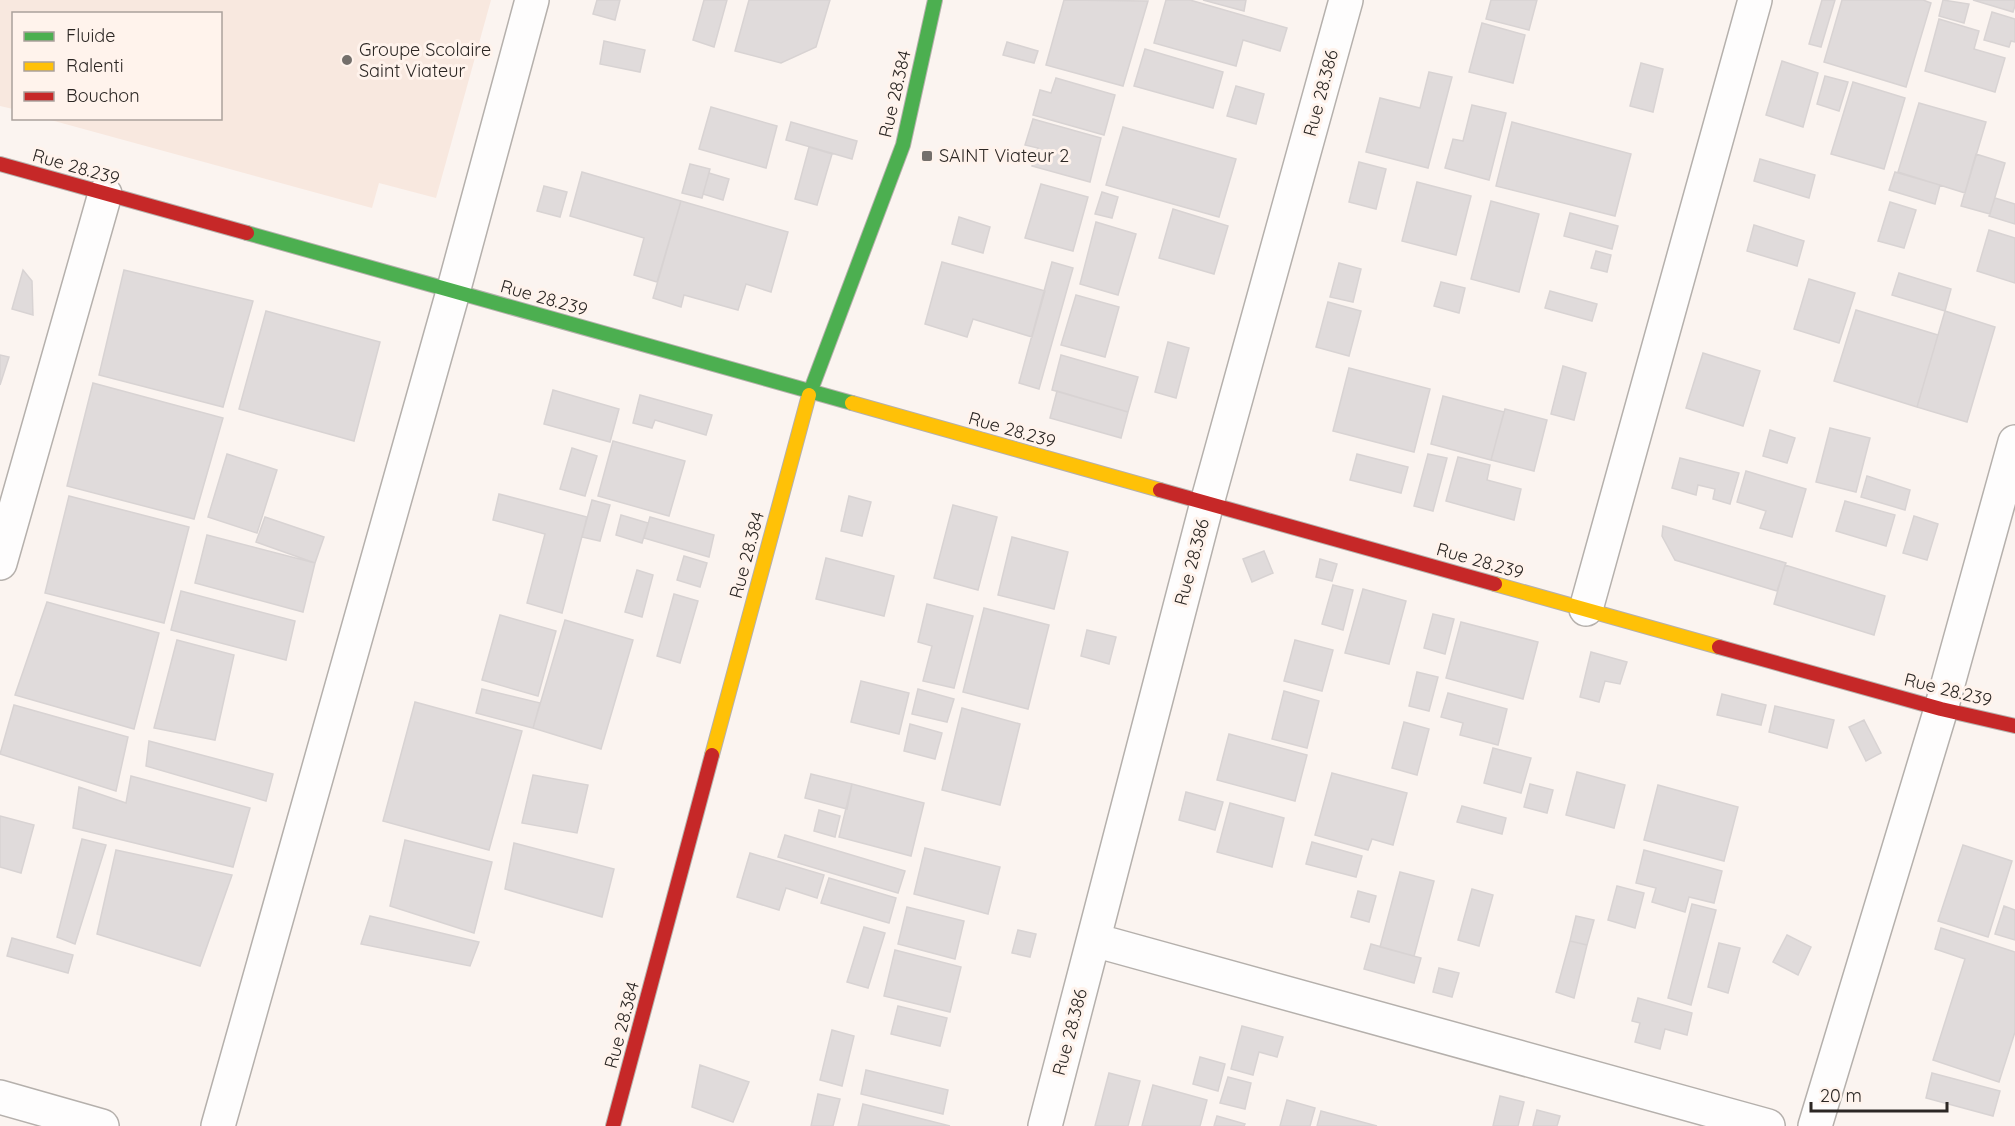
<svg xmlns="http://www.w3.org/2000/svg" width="2015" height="1126" font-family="Quicksand,sans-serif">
  <rect width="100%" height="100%" fill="#fbf4f0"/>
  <path fill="#f8e8df" d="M0,0h491l-55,198 -57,-15 -7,25 -325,-89 173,-1v-104h-206l-1,95 -13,-3z"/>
  <path fill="#e0dbdb" stroke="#d8d3d3" stroke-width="1.5" d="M597,0h23l-5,20 -22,-6z
    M704,0h23l-13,47 -21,-7z
    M749,0h81l-14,47 -35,16 -46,-12z
    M1064,0l84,1 -25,85 -77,-21z
    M1166,0h24l97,28 -7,23 -37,-11 -7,26 -82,-23z
    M1203,0h43l-2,11z
    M1491,0h46l-8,30 -43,-11z
    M1822,0h13l-14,47 -12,-3z
    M1842,0h81l8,3 -25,84 -82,-25z
    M1943,0l26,4 -5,19 -25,-7z
    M1973,0h42v6l-2,6z
    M1992,12l23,7v23l-4,-1 -2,6 -25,-7z
    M1939,19l40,12 -5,18 31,9 -10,34 -70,-21z
    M1482,23l43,12 -12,48 -44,-11z
    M604,41l41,9 -5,22 -40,-8z
    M1007,42l31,9 -4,12 -31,-8z
    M1145,49l78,23 -10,36 -79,-22z
    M1782,61l36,12 -15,54 -37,-12z
    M1641,63l22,6 -10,43 -23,-6z
    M1429,72l23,5 -24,91 -62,-16 14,-54 40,10z
    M1825,76l23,6 -9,29 -22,-7z
    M1056,78l59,17 -11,40 -71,-20 7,-25 11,3z
    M1853,82l52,16 -21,71 -53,-15z
    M1236,86l28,8 -8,30 -29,-8z
    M1919,103l67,19 -21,71 -67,-21z
    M1472,105l34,8 -17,67 -44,-12 8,-29 10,2z
    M711,107l66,19 -11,42 -67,-19z
    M1033,119l68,19 -11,44 -58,-16 6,-18 -13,-3z
    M791,122l66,19 -5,18 -66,-19z
    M1512,122l119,32 -16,62 -119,-30z
    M1123,127l113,32 -17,58 -113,-32z
    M809,147l23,7 -15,51 -22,-6z
    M1976,154l29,9 -15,51 -29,-8z
    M1760,159l55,16 -6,23 -55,-17z
    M1359,162l27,7 -10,40 -27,-7z
    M690,164l20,5 -8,29 -20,-5z
    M582,172l99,29 -24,81 -23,-7 10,-37 -74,-22z
    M1895,172l45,13 -5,19 -46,-14z
    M709,173l20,6 -6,21 -20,-6z
    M1417,182l54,14 -15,59 -54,-14z
    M1041,184l47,13 -15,54 -48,-13z
    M544,186l23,6 -7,25 -23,-6z
    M1102,192l16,5 -6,21 -17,-4z
    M1995,198l20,6v20l-26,-8z
    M681,201l107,31 -17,60 -25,-8 -8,26 -54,-15 -3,12 -28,-9z
    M1491,201l48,13 -20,78 -48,-13z
    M1890,202l26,8 -12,38 -26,-7z
    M1173,209l55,17 -14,48 -55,-16z
    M1570,213l48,13 -6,23 -48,-13z
    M959,217l31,10 -7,26 -31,-9z
    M1096,222l40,12 -18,61 -38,-11z
    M1754,225l50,16 -7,25 -50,-15z
    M1989,230l26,8v45l-38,-12z
    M1596,251l15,4 -4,17 -16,-4z
    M942,262l103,29 -13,46 -59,-18 -6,18 -42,-13z
    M1052,262l21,6 -34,121 -20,-6z
    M1339,263l22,6 -8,33 -23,-5z
    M23,270l9,11 1,34 -21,-6z
    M124,270l129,31 -30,106 -124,-32z
    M1899,273l52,16 -6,22 -53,-16z
    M1809,279l46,14 -16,50 -45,-14z
    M1441,282l24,6 -6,25 -25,-7z
    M1550,291l47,13 -5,17 -47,-13z
    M1076,295l43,12 -14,50 -44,-12z
    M1328,302l33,9 -12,45 -33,-9z
    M1856,310l82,25 -21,72 -83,-26z
    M266,311l114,31 -26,99 -115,-32z
    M1945,311l50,16 -28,95 -50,-15z
    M1168,342l21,6 -13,50 -21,-6z
    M1703,353l57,18 -17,55 -57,-18z
    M0,355l9,2 -9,28z
    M1061,355l77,22 -10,35 -76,-22z
    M1563,366l23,7 -12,47 -23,-6z
    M1349,368l81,21 -16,63 -81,-21z
    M93,383l130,35 -29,101 -127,-33z
    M553,390l66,19 -9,33 -66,-18z
    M1057,391l71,21 -7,26 -71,-20z
    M640,395l72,20 -6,20 -51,-15 -3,8 -19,-5z
    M1443,396l61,16 -13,48 -60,-16z
    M1505,409l42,11 -13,51 -43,-11z
    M1830,428l40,10 -14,54 -40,-10z
    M1770,430l25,8 -8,25 -24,-7z
    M613,441l72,20 -16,55 -71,-20z
    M572,448l25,8 -12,40 -25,-7z
    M227,454l50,16 -20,63 -49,-16z
    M1357,454l51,13 -7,26 -51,-13z
    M1428,454l19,4 -14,53 -19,-5z
    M1458,457l32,8 -3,15 34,9 -7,31 -68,-19z
    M1680,458l59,15 -9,31 -17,-5 2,-10 -17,-4 -2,10 -24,-7z
    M1746,471l60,18 -14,48 -32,-9 6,-17 -29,-9z
    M1867,476l43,14 -5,20 -44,-13z
    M499,494l88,23 -25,96 -35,-10 18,-69 -52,-14z
    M69,496l120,31 -25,96 -119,-30z
    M849,496l22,6 -9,34 -21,-5z
    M592,500l18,5 -10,36 -18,-4z
    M1845,501l50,14 -9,31 -50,-15z
    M953,505l44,12 -19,73 -44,-12z
    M621,515l27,8 -6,20 -26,-8z
    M1914,516l24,8 -11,36 -24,-7z
    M265,517l59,20 -9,26 -59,-21z
    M650,517l64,18 -5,22 -65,-19z
    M1663,526l123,37 -9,28 -102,-31 -13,-24z
    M207,535l108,28 -12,49 -108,-29z
    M1012,537l56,15 -14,57 -56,-14z
    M1264,551l9,22 -21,9 -9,-23z
    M684,556l23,7 -7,24 -23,-7z
    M826,558l68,18 -10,40 -68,-17z
    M1320,559l17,5 -5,17 -16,-4z
    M1785,565l100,31 -11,39 -100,-31z
    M637,570l16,5 -11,42 -17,-5z
    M1333,585l20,5 -10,40 -21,-6z
    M1363,589l43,12 -17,63 -44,-11z
    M181,591l114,30 -9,39 -115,-30z
    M674,594l24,7 -18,62 -23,-7z
    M47,602l112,31 -25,96 -119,-34z
    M927,604l46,12 -19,72 -31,-7 9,-35 -14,-4z
    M984,608l65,17 -21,84 -65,-17z
    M1433,614l21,5 -9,35 -21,-6z
    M500,615l56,16 -18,65 -56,-16z
    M565,620l68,20 -32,109 -68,-21z
    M1461,622l77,20 -15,57 -77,-21z
    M1087,630l29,7 -7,27 -28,-8z
    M177,640l57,15 -19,85 -61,-12z
    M1295,640l38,10 -11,41 -38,-10z
    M1591,652l36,10 -7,22 -15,-3 -6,21 -19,-5z
    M1417,672l21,5 -9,34 -20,-5z
    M861,681l48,12 -10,41 -48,-12z
    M482,689l58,14 -7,25 -57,-15z
    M918,689l36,10 -7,23 -35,-8z
    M1284,691l35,10 -12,47 -35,-9z
    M1448,693l59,16 -9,36 -38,-10 3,-12 -22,-6z
    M1722,694l44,11 -5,20 -44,-10z
    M415,702l107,29 -33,119 -106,-29z
    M14,705l114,32 -12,54 -116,-37z
    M1775,706l59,14 -7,28 -58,-16z
    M962,708l58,16 -20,81 -58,-15z
    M1864,720l17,33 -15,8 -17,-34z
    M1404,722l25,7 -12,46 -25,-7z
    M910,724l32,9 -7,26 -31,-8z
    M1229,734l78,21 -12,46 -78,-21z
    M149,741l124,33 -7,27 -120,-35z
    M1493,748l38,10 -10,35 -37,-10z
    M1577,772l48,13 -11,43 -48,-13z
    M1332,773l75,20 -14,52 -21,-6 -4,11 -53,-15z
    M811,774l41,10 -5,25 -42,-11z
    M533,775l55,10 -11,48 -55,-10z
    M131,776l119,32 -17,59 -160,-39 6,-41 47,16z
    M852,784l72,19 -13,53 -72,-19z
    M1530,784l23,6 -6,23 -23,-6z
    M1658,785l80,22 -14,54 -80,-21z
    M1186,792l37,10 -8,28 -36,-10z
    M1230,803l54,15 -12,49 -55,-15z
    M1462,806l44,12 -4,16 -45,-12z
    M819,810l21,6 -5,21 -21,-6z
    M0,816l34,9 -13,48 -21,-6z
    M785,835l120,36 -7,22 -120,-36z
    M82,839l24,6 -31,99 -18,-7z
    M405,840l87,22 -18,71 -84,-27z
    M1312,842l50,14 -6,21 -50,-13z
    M514,843l100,26 -12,48 -97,-28z
    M1963,845l49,16 -24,76 -50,-16z
    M925,848l75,19 -12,47 -74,-20z
    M116,850l116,25 -32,91 -103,-32z
    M1644,850l78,21 -8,32 -25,-6 -4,15 -33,-10 4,-14 -20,-5z
    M750,853l74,22 -7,23 -31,-10 -7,22 -42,-13z
    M1400,872l34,9 -20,75 -34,-9z
    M829,878l67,20 -7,25 -68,-20z
    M1617,886l27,7 -9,35 -27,-8z
    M1472,889l21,6 -14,51 -21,-6z
    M1358,891l18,5 -7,26 -18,-5z
    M1692,904l24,6 -25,95 -23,-7z
    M2004,906l11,4v30l-20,-6z
    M907,907l57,14 -9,38 -57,-15z
    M370,916l109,26 -9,24 -109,-22z
    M1576,916l18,4 -7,25 -17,-4z
    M864,927l21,6 -17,55 -21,-6z
    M1941,928l74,24v80l-16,50 -66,-22 32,-101 -30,-10z
    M1018,930l18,4 -6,23 -18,-4z
    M1787,935l24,12 -13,28 -25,-13z
    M12,938l61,17 -5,18 -61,-17z
    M1570,941l17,4 -13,53 -18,-6z
    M1719,943l21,5 -12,45 -20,-6z
    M1371,944l50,14 -7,25 -50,-14z
    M895,950l66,17 -11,45 -66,-16z
    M1439,968l20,5 -7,24 -19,-5z
    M1638,998l54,15 -5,22 -22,-6 -5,20 -25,-7 5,-19 -8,-2z
    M898,1006l49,12 -7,28 -49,-12z
    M1242,1026l41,11 -6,20 -18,-5 -6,23 -22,-6z
    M832,1030l22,6 -12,50 -22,-6z
    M1200,1057l25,7 -7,27 -25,-7z
    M700,1065l49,17 -16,40 -41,-15z
    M866,1070l82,20 -5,24 -82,-20z
    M1109,1073l31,8 -12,45h-33z
    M1932,1073l68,18 -7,25 -67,-18z
    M1228,1077l23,6 -6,26 -25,-6z
    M1153,1085l54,15 -7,26h-58z
    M818,1094l22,5 -7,27h-22z
    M1500,1096l24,6 -6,24h-25z
    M1287,1100l28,8 -5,18h-30z
    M863,1104l87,22h-92z
    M1537,1110l23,6 -3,10h-24z
    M1321,1111l56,15h-60z
    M1217,1116l28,8 -1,2h-30z"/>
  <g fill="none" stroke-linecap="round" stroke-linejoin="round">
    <g stroke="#b5b0ac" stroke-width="36">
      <path id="street" d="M0,563l105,-369
        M1586,609l169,-609
        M1094,940l674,186
        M0,1097l102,29
        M218,1126l235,-834 79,-292
        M1045,1126l162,-623 139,-503
        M1815,1126l126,-417 74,-267"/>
    </g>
    <g stroke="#b5b0ac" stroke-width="16">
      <path id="fast" d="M247,233l605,170
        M809,395l94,-250 32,-145"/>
    </g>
    <g stroke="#b5b0ac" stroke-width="16">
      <path id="slow" d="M852,403l308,87
        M1495,584l224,63
        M712,755l97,-360"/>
    </g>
    <g stroke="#b5b0ac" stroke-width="16">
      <path id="jam" d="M0,164l247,69
        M1160,490l335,94
        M1719,647l222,62 74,17
        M613,1126l99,-371"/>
    </g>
    <use href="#street" stroke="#fefdfd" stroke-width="33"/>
    <use href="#fast" stroke="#4caf50" stroke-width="14"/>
    <use href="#slow" stroke="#ffc107" stroke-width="14"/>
    <use href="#jam" stroke="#c62828" stroke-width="14"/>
  </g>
  <g fill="#746f6b" stroke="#fff3ec" stroke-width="2">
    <circle cx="347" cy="60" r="6"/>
    <rect x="921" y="150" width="12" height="12" rx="3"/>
  </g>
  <g text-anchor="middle" stroke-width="6" stroke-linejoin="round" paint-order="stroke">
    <g font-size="18" fill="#2c2724" stroke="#fff3ec" text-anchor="start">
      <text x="359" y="56">Groupe Scolaire<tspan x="359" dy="21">Saint Viateur</tspan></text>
      <text x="939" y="162">SAINT Viateur 2</text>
    </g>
    <g font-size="18" fill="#2c2724" stroke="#fff3ec">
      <text transform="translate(1321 93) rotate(-75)" y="6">Rue 28.386</text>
      <text transform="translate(895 94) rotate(-77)" y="6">Rue 28.384</text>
      <text transform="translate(76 167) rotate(16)" y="6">Rue 28.239</text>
      <text transform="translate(544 298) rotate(16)" y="6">Rue 28.239</text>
      <text transform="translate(1012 430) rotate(16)" y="6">Rue 28.239</text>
      <text transform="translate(747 555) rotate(-75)" y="6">Rue 28.384</text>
      <text transform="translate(1480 561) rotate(16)" y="6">Rue 28.239</text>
      <text transform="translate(1192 562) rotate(-75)" y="6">Rue 28.386</text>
      <text transform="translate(1948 690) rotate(14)" y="6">Rue 28.239</text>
      <text transform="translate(622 1025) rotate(-75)" y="6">Rue 28.384</text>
      <text transform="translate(1070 1032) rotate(-75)" y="6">Rue 28.386</text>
    </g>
  </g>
  <rect x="12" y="12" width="210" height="108" fill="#fff3ec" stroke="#aba19c" stroke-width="1.5"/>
  <rect x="24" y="32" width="30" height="9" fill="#4caf50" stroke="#aba19c" stroke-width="1.5"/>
  <text x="66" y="42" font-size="18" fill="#2c2724">Fluide</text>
  <rect x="24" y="62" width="30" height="9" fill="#ffc107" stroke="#aba19c" stroke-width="1.5"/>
  <text x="66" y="72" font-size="18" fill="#2c2724">Ralenti</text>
  <rect x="24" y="92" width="30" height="9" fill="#c62828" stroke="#aba19c" stroke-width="1.5"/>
  <text x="66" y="102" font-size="18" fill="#2c2724">Bouchon</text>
  <path d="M1811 1102v9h136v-9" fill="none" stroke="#2c2724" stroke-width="3"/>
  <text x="1820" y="1102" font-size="18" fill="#2c2724" stroke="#fff3ec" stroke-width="4.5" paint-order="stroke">20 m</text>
</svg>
